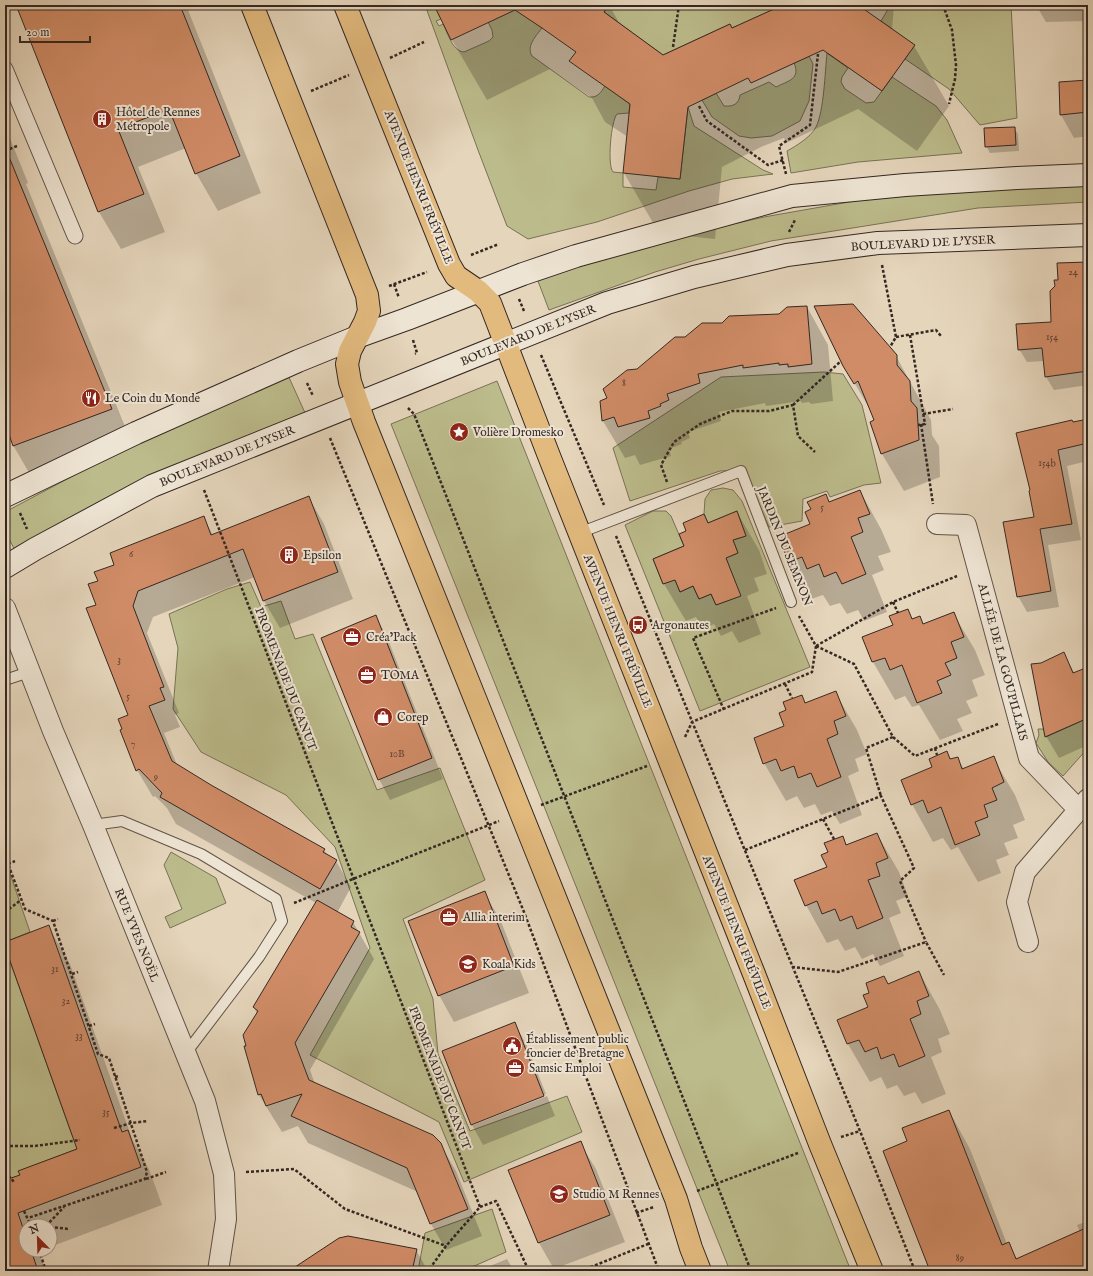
<svg xmlns="http://www.w3.org/2000/svg" width="1093" height="1276" font-family="'IM FELL English',serif">
  <rect width="100%" height="100%" fill="#e5d5bb"/>
  <filter id="stains"><feTurbulence type="fractalNoise" baseFrequency=".005" numOctaves="4"/><feColorMatrix values="0 0 0 0 .2 0 0 0 0 .09 0 0 0 0 .02 0 0 0 .5 -.17"/></filter>
  <radialGradient id="worn" r=".72"><stop offset=".6" stop-color="#630" stop-opacity="0"/><stop offset="1" stop-color="#630" stop-opacity=".3"/></radialGradient>
  <path fill="#bcbb8b" stroke="#787257" d="M425,5h9l7,14 -5,2 3,5 4,-2c5,9 9,27 21,28l25,-11 4,-4 -1,-7 -4,-8 28,-13 26,19c-6,8 -16,18 -10,28l57,41c9,1 12,-5 16,-11l25,18 -1,9 -12,1c-6,7 -10,51 -4,58l10,1v14l33,3 2,-13 22,2 8,-72 6,19 69,44 10,4 -41,5 -43,12 -92,31 -69,17 -21,-13 -29,-76z
    M609,5h174l-51,23 -2,-4 -67,31 -59,-43z
    M886,5h125l6,113 -37,7 -31,-36 -44,-30 9,-14 -33,-24 6,-10z
    M827,53l21,15 -6,9 -1,5 4,7 21,14 8,-1 18,-25 44,29 11,14 15,33 -104,9 -67,11 -4,-22c9,-5 24,-14 29,-24 8,-16 9,-55 11,-74z
    M809,56l4,8 -4,37 -9,20 -28,15 -21,2 -12,-2 -27,-19 -10,-17 14,-7 8,13c9,1 15,-2 16,-11l29,-13 7,5c12,-6 25,-8 18,-24z
    M1088,185v17l-110,6 -207,33 -72,18 -44,13 -106,38 -11,-29 64,-22 127,-34 35,-8 119,-21z
    M824,372l19,2 19,31 19,78 -17,2 -34,12 -3,-6 -24,8 -1,22 -33,6 -25,-57 -24,1 -90,30 -17,-53 108,-71z
    M287,373l19,42 -291,135 -10,-18v-20l132,-70z
    M497,381l354,890h-121l-339,-847z
    M723,488l10,2 9,11 68,166 -110,44 -75,-186 28,-14h13l5,5 13,30 -31,13 10,25 12,-5 5,13 13,-6 6,13 12,-5 5,11 24,-9 -14,-38 12,-5 -5,-13 13,-4 -9,-25 -29,12 -4,-9 1,-15 6,-9z
    M250,582l11,25 20,-6 14,38 18,-5 64,156 63,-22 45,112 -82,39 30,80 5,55 32,77 97,-35 15,36 -118,50 -25,-60 -129,-67 60,-107 -35,-101 -49,-52 -85,-43 -28,-43 5,-61 -9,-34 58,-25z
    M1088,718v30l-25,28 -15,-14 -12,-19 3,-8 -1,-6h6l2,8z
    M171,852l45,26 10,25 -56,25 -5,-11 17,-8 -18,-44z
    M5,859l25,73 -25,10z
    M5,947l67,188 10,12 -63,24 2,9h-16z
    M492,1209l14,43 -43,19h-45l7,-38z"/>
  <path fill="#0003" d="M17,5h169l75,188 -43,18 -22,-38 -10,-25 -48,19 27,65 -44,17 -22,-37z
    M435,5h174l12,21 42,30 69,-27 54,-24h108l-2,25 22,16 35,60 -32,45 -59,-42 -72,34 -2,-5 -23,9 -39,20 -7,72 -56,-6 -35,-60 4,-36 -23,-15 -13,-24 -42,-29 -63,31 -35,-60z
    M1036,5h52v16l-42,1z
    M1088,81v55l-14,2 -13,-23z
    M5,126l23,57 -2,1 107,262 -98,37 -22,-38 -8,-25z
    M1014,128l4,6 1,17 -29,2 -4,-7z
    M1088,263v122l-34,5 -8,-13 -1,-16 -18,1 -8,-13 33,-26 4,-36 3,-7z
    M807,307l21,38 5,56 -22,3 -2,-2 -7,1 -1,-2 -35,5 -1,-3 -46,9 2,9 -33,11 2,6 -9,4 1,2 -13,5 2,7 -31,9 -5,-10 -10,3 -22,-37 -2,-19 7,-3 29,-29 48,-32 37,-14 58,-9z
    M896,356l35,64 1,15 7,11 1,31 -36,14 -22,-37 -11,-31 4,-2 -3,-8 -28,-48z
    M1088,420v41l-21,5 14,74 -33,5 11,62 -32,5 -9,-16 17,-78 -5,-27 43,-68z
    M860,491l21,38 10,23 -13,4 6,14 -12,5 15,37 -23,9 -6,-11 -11,4 -7,-11 -10,3 -7,-11 -12,4 -21,-37 21,-37 1,-15 13,-15 5,8z
    M309,498l15,26 29,75 -73,29 -16,-27 -9,-24 -102,40 -6,16 32,80 -4,2 5,12 -16,6 13,32 33,21 114,64 4,6 8,5 15,26 -14,26 16,9 21,37 -64,111 5,14 125,60 16,27 26,65 -36,14 -15,-26 -13,-32 -110,-49 -10,-17 -16,6 -23,-37 -14,-48 2,-1 10,-32 -3,-7 62,-104 -140,-79 -9,-16 -12,-12 -2,1 -16,-27 -16,-40 2,-1 6,-14 -31,-110 1,-23 16,-17 88,-48 10,18z
    M737,512l22,38 8,24 -13,4 5,13 -12,5 14,38 -22,9 -7,-12 -11,5 -7,-12 -11,5 -7,-12 -10,4 -22,-37 21,-37 2,-16 17,-16 5,9z
    M908,610l5,10 6,-3 5,8 29,-12 22,37 10,25 -13,5 6,16 -12,5 6,12 -15,6 6,12 -23,9 -21,-35 -7,2 -7,-11 -10,4 -22,-38 -9,-24 31,-12z
    M376,617l11,20 56,142 -53,21 -11,-21z
    M1064,654l11,20 13,-6v77l-29,13 -13,-22 -4,-73z
    M835,692l22,38 10,24 -12,5 4,12 -11,5 14,39 -22,9 -8,-13 -11,4 -6,-11 -11,4 -7,-12 -11,5 -22,-38 22,-37 1,-16 14,-14 5,8z
    M947,752l4,8 6,-2 7,11 29,-11 22,37 10,25 -12,5 5,13 -14,5 5,12 -13,5 5,13 -23,9 -20,-35 -7,3 -8,-12 -10,4 -21,-38 21,-36z
    M877,834l22,38 9,24 -12,5 5,12 -12,5 15,38 -24,10 -7,-12 -11,5 -7,-12 -10,4 -7,-12 -11,4 -21,-38 22,-37 1,-15 13,-16 5,8z
    M1088,838v9l-3,-6z
    M484,893l16,26 29,74 -75,29 -15,-27z
    M5,913l5,9 -4,20 42,-16 22,38 63,177 16,28 13,36 -112,42v-21h-24v24h15l-3,1 8,20h-41v-90l16,-6 57,-26 -73,-204v2z
    M919,972l21,38 10,24 -12,5 4,13 -11,5 15,37 -24,10 -7,-12 -11,4 -7,-11 -10,4 -6,-12 -11,5 -22,-38 -10,-24 32,-12 18,-23z
    M515,1024l11,20 20,50 -73,29v2l74,-29 8,20 -72,29 -11,-20 -28,-73z
    M949,1111l21,38 37,95h1l9,15 63,-27 -3,-7 11,-4v50h-157l-23,-129z
    M580,1143l16,26 29,73 -71,27 -15,-26 -29,-72z
    M416,1250l12,21h-137z
    M507,1259l7,12h-36z"/>
  <path fill="#d08c67" stroke="#342823" d="M16,5h164l60,151 -45,18 -26,-65 -51,20 26,65 -46,18z
    M434,5h175l-5,7 59,43 67,-31 2,4 51,-23h75l57,40 -33,46 -59,-41 -72,33 -3,-5 -60,29 -8,72 -57,-6 7,-69 -61,-43 7,-9 -34,-24 -27,-18 -64,30z
    M1088,80v32l-28,3 -1,-33z
    M1015,127l1,18 -31,2 -1,-19z
    M5,147l107,262 -99,37 -8,-23v-53l2,-1 -2,-13z
    M1088,262v109l-43,6 -3,-29 -24,2 -2,-26 35,-2 -1,-31 5,-5 -1,-6h4l-1,-17z
    M853,304l44,51v10l13,16 1,20 6,7 2,32 -38,14 -11,-32 4,-2 -16,-39 -4,3 -11,-18 -29,-60z
    M807,306l5,58 -24,3v-3l-9,1v-2l-36,5v-3l-45,9 2,9 -33,11 2,6 -9,4 1,2 -13,5 2,7 -32,9 -4,-10 -12,4 -2,-20 7,-3 -4,-9 24,-19 10,-1 38,-32h10l17,-14h20l7,-7 50,-2 8,-7z
    M1088,419v24l-30,7 14,74 -32,5 11,62 -34,6 -14,-75 31,-5 -5,-26 1,-1 -14,-57 56,-13 1,2z
    M860,490l10,24 -12,4 5,14 -12,5 15,37 -24,10 -6,-12 -12,5 -5,-13 -12,5 -5,-12 -13,5 -11,-25 32,-13 -5,-12 6,-3 -4,-7 19,-8 3,8z
    M309,496l29,76 -75,29 -20,-52 -105,42 -5,15 31,81 -4,1 5,12 -16,6 23,55 39,24 114,64 -2,3 14,8 -17,29 -160,-92 2,-4 -23,-24 -3,2 -16,-41 2,-1 -4,-10 10,-4 -42,-107 10,-3 -8,-21 10,-3 -4,-9 20,-7 -4,-12 94,-37 7,19z
    M737,511l9,25 -13,4 5,13 -12,5 15,38 -25,9 -5,-11 -12,5 -6,-13 -13,6 -5,-12 -12,4 -10,-25 31,-13 -5,-12 7,-3 -3,-8 21,-9 4,9z
    M908,609l4,10 8,-3 3,8 31,-12 10,25 -13,5 6,16 -12,5 6,12 -14,6 5,12 -25,10 -15,-38 -12,5 -5,-12 -13,4 -10,-25 31,-12 -4,-9z
    M376,615l56,143 -54,22 -57,-142z
    M1064,652l9,21 15,-6v51l-43,19 -14,-73 10,-1z
    M836,691l10,25 -12,5 4,13 -11,5 14,38 -24,10 -6,-14 -13,5 -4,-12 -13,5 -5,-12 -13,5 -9,-26 30,-12 -5,-13 7,-3 -3,-8 19,-7 3,8z
    M947,751l3,8 8,-2 4,12 32,-13 10,26 -12,6 5,12 -13,5 4,12 -13,5 5,13 -25,10 -14,-38 -13,6 -5,-13 -12,5 -10,-25 31,-13 -3,-8z
    M877,833l11,25 -12,5 4,13 -12,4 15,38 -26,11 -5,-13 -12,5 -5,-12 -13,5 -5,-13 -12,5 -11,-26 33,-13 -6,-12 7,-3 -4,-9 19,-7 3,9z
    M485,891l29,75 -76,30 -30,-75z
    M317,900l37,21 -3,6 9,5 -65,111 14,37 124,55 8,8 27,66 -38,15 -23,-56 -116,-52 11,-22 -36,12 -5,-12 -3,1 -14,-49h2l-3,-11 15,-24 -5,-4z
    M49,925l73,207 6,-2 13,37 -123,46 8,24v13h5l7,21h-33v-91l15,-5 -2,-4 59,-22 -72,-202v-5z
    M919,971l10,25 -12,5 4,13 -11,5 15,37 -26,11 -5,-13 -13,5 -4,-12 -12,5 -6,-12 -12,4 -10,-24 31,-13 -5,-12 6,-2 -3,-10 18,-7 4,8z
    M515,1022l29,74 -73,29 -29,-74z
    M949,1110l53,135 7,-3 7,17 72,-32v44h-158l-47,-120 24,-10 -5,-13z
    M581,1141l29,74 -72,28 -30,-73z
    M348,1236l69,13 -5,22h-123l50,-33z"/>
  <g fill="none" stroke-linecap="round" stroke-linejoin="round">
    <g stroke="#605349" stroke-width="12">
      <path id="service" d="M579,533l162,-62 50,131
        M5,680l24,-8
        M93,825l29,-4 79,33 75,45 6,22 -23,36 -73,96"/>
    </g>
    <g stroke="#605349" stroke-width="17">
      <path id="pedestrian" d="M5,69l70,167"/>
    </g>
    <g stroke="#605349" stroke-width="22">
      <path id="minor" d="M937,524l29,1 63,233 49,51
        M5,608l48,123 40,94 112,276 19,73 2,45 -8,52
        M1028,942l-11,-40 8,-30 63,-73"/>
    </g>
    <g stroke="#342823" stroke-width="24">
      <path id="secondary" d="M5,496l131,-63 162,-72 59,-24 50,-18 116,-45 53,-18 216,-60 113,-11 112,-7 71,-3
        M5,567l30,-18 117,-63 455,-183 87,-26 93,-22 91,-12 210,-8"/>
    </g>
    <g stroke="#342823" stroke-width="24">
      <path id="primary" d="M252,5l115,290 2,16 -4,11 -15,29 -3,13 3,18 14,40 312,777 15,49 9,23
        M345,5l104,259 7,12 22,15 12,12 59,153 205,518 66,170 52,127"/>
    </g>
    <path stroke="#342823" stroke-width="2.5" stroke-dasharray="3 2" stroke-linecap="butt" d="M943,5l9,25 4,35 -1,14 -6,25
      M673,47l6,-42
      M390,58l34,-16
      M311,91l38,-16
      M699,106l8,15 61,44 15,-5
      M5,151l12,-5
      M786,174l-7,-28 31,-21 8,-71
      M789,232l6,-12
      M471,255l28,-11
      M882,265l14,72 -6,10
      M394,284l5,14
      M389,286l38,-14
      M519,299l5,12
      M910,335l15,89 -7,1
      M896,337l40,-7 5,6
      M413,340l4,13 -2,1
      M541,355l63,150
      M307,383l6,13
      M793,405l48,-44
      M408,408l6,6 337,857
      M923,414l30,-5
      M921,424l12,80
      M330,438l194,474 135,359
      M667,482l-6,-17 13,-23 26,-18 32,-13h37l24,-6 5,31 17,16
      M204,490l276,717 -34,39 -18,25
      M20,513l7,16
      M616,536l244,595 55,140
      M893,602l5,11
      M816,646l38,18 39,73 -27,11 15,48
      M816,646l77,-44 64,-26
      M785,684l7,14
      M724,710l-31,-72 83,-30
      M685,737l7,-15 120,-50 4,-26 -17,-30
      M893,737l22,19 83,-32
      M935,748l2,7
      M541,805l106,-39
      M823,819l11,20
      M745,850l136,-54 33,72 -14,13 26,61
      M5,856l20,53 28,12 45,133 11,4 38,114 -2,7 -117,39
      M8,864l7,-3
      M294,903l59,-24 146,-58
      M5,912l16,-12
      M53,921l5,-2
      M792,967l46,5 88,-30 18,33
      M72,974l6,-2
      M89,1026l6,-2
      M115,1077l4,-1
      M114,1128l17,-5 17,-2
      M841,1137l19,-6
      M5,1146h30l45,-6
      M5,1172l9,10
      M246,1172l48,-3 51,40 101,37
      M146,1179l20,-7
      M697,1191l101,-38
      M480,1207l16,-6 33,70
      M24,1211l7,15
      M636,1213l18,-6
      M46,1226l18,-19
      M50,1227l19,2
      M39,1250l7,21
      M581,1271l67,-27"/>
    <use href="#service" stroke="#eee4d3" stroke-width="10"/>
    <use href="#pedestrian" stroke="#eee4d3" stroke-width="15"/>
    <use href="#minor" stroke="#eee4d3" stroke-width="20"/>
    <use href="#secondary" stroke="#eee4d3" stroke-width="22"/>
    <use href="#primary" stroke="#e2ba7e" stroke-width="22"/>
  </g>
  <defs>
    <g id="building-disc" transform="scale(1)"><circle r="9.5" fill="#8f2418" stroke="#eee4d3"/><path d="M-4-6H4V6H1V3H-1V6H-4ZM-2.5-4.3h1.7v1.8h-1.7ZM.8-4.3h1.7v1.8H.8ZM-2.5-1h1.7V.8h-1.7ZM.8-1h1.7V.8H.8Z" fill="#fff"/></g>
    <g id="restaurant-disc" transform="scale(1)"><circle r="9.5" fill="#8f2418" stroke="#eee4d3"/><path d="M-5-6h1v4h1v-4h1v4h1v-4h1v5L-1.5 .5V6h-2V.5L-5-1ZM5-6V6H3V1.5H1.5Q1.5-4 5-6Z" fill="#fff"/></g>
    <g id="sight-disc" transform="scale(1)"><circle r="9.5" fill="#8f2418" stroke="#eee4d3"/><path d="M0-6L1.8-2.2L6-1.7L2.9 1.2L3.7 5.4L0 3.3L-3.7 5.4L-2.9 1.2L-6-1.7L-1.8-2.2Z" fill="#fff"/></g>
    <g id="bus-disc" transform="scale(1)"><circle r="9.5" fill="#8f2418" stroke="#eee4d3"/><path d="M-5-6H5V4H4V6H2V4H-2V6H-4V4H-5ZM-3.5-4V0h7V-4ZM-3.5 1.2v1.5H-2V1.2ZM2 1.2v1.5H3.5V1.2Z" fill="#fff"/></g>
    <g id="office-disc" transform="scale(1)"><circle r="9.5" fill="#8f2418" stroke="#eee4d3"/><path d="M-6-3h4V-5.5h4V-3h4V5H-6ZM-1-4.5V-3h2v-1.5ZM-6 0V1H6V0Z" fill="#fff"/></g>
    <g id="shop-disc" transform="scale(1)"><circle r="9.5" fill="#8f2418" stroke="#eee4d3"/><path d="M-5-2.5h2.3a2.7 3.5 0 0 1 5.4 0H5L5.5 6h-11ZM-1.5-2.5h3a1.5 2.3 0 0 0-3 0Z" fill="#fff"/></g>
    <g id="school-disc" transform="scale(1)"><circle r="9.5" fill="#8f2418" stroke="#eee4d3"/><path d="M0-5L7-2L0 1L-7-2ZM-4 1L0 2.5L4 1V4Q0 6-4 4Z" fill="#fff"/></g>
    <g id="civic-disc" transform="scale(1)"><circle r="9.5" fill="#8f2418" stroke="#eee4d3"/><path d="M-.6-6.5H3V-4.5H.6V-3L4-1V1h2V6H-6V1h2V-1L-.6-3ZM-1.2 2.5V6h2.4V2.5Z" fill="#fff"/></g>
    <g id="university-disc" transform="scale(1)"><circle r="9.5" fill="#8f2418" stroke="#eee4d3"/><path d="M0-5L7-2L0 1L-7-2ZM-4 1L0 2.5L4 1V4Q0 6-4 4Z" fill="#fff"/></g>
  </defs>
  <g fill-rule="evenodd">
    <use href="#building-disc" x="102" y="119"/>
    <use href="#restaurant-disc" x="91" y="398"/>
    <use href="#sight-disc" x="459" y="432"/>
    <use href="#building-disc" x="289" y="555"/>
    <use href="#bus-disc" x="638" y="625"/>
    <use href="#office-disc" x="352" y="637"/>
    <use href="#office-disc" x="367" y="675"/>
    <use href="#shop-disc" x="383" y="717"/>
    <use href="#office-disc" x="449" y="917"/>
    <use href="#school-disc" x="468" y="964"/>
    <use href="#civic-disc" x="512" y="1046"/>
    <use href="#office-disc" x="515" y="1068"/>
    <use href="#university-disc" x="559" y="1194"/>
  </g>
  <g text-anchor="middle" stroke-width="4" stroke-linejoin="round" paint-order="stroke">
    <g font-size="10" fill="#5b4134">
      <text x="1073" y="275">24</text>
      <text x="1052" y="340">154</text>
      <text x="624" y="386">8</text>
      <text x="1047" y="466">154b</text>
      <text x="822" y="510">5</text>
      <text x="131" y="557">6</text>
      <text x="119" y="663">3</text>
      <text x="128" y="699">5</text>
      <text x="133" y="747">7</text>
      <text x="397" y="757">10B</text>
      <text x="156" y="780">9</text>
      <text x="55" y="972">31</text>
      <text x="66" y="1004">32</text>
      <text x="79" y="1039">33</text>
      <text x="106" y="1115">35</text>
      <text x="960" y="1261">89</text>
    </g>
    <g font-size="12" fill="#342823" stroke="#eee4d3" text-anchor="start">
      <text x="116" y="116">Hôtel de Rennes<tspan x="116" dy="14">Métropole</tspan></text>
      <text x="105" y="402">Le Coin du Monde</text>
      <text x="473" y="436">Volière Dromesko</text>
      <text x="303" y="559">Epsilon</text>
      <text x="652" y="629">Argonautes</text>
      <text x="366" y="641">Créa’Pack</text>
      <text x="381" y="679">TOMA</text>
      <text x="397" y="721">Corep</text>
      <text x="463" y="921">Allia interim</text>
      <text x="482" y="968">Koala Kids</text>
      <text x="526" y="1043">Établissement public<tspan x="526" dy="14">foncier de Bretagne</tspan></text>
      <text x="529" y="1072">Samsic Emploi</text>
      <text x="573" y="1198">Studio M Rennes</text>
    </g>
    <g font-size="12" fill="#342823" stroke="#eee4d3">
      <text transform="translate(419 187) rotate(68)" y="4">AVENUE HENRI FRÉVILLE</text>
      <text transform="translate(923 243) rotate(-3)" y="4">BOULEVARD DE L'YSER</text>
      <text transform="translate(528 335) rotate(-22)" y="4">BOULEVARD DE L'YSER</text>
      <text transform="translate(227 456) rotate(-22)" y="4">BOULEVARD DE L'YSER</text>
      <text transform="translate(785 546) rotate(68)" y="4">JARDIN DU SEMNON</text>
      <text transform="translate(618 631) rotate(68)" y="4">AVENUE HENRI FRÉVILLE</text>
      <text transform="translate(1003 662) rotate(75)" y="4">ALLÉE DE LA GOUPILLAIS</text>
      <text transform="translate(286 679) rotate(69)" y="4">PROMENADE DU CANUT</text>
      <text transform="translate(737 932) rotate(68)" y="4">AVENUE HENRI FRÉVILLE</text>
      <text transform="translate(137 935) rotate(68)" y="4">RUE YVES NOËL</text>
      <text transform="translate(440 1078) rotate(69)" y="4">PROMENADE DU CANUT</text>
    </g>
  </g>
  <rect width="1093" height="1276" fill="none" stroke="#e5d5bb" stroke-width="20"/>
  <rect x="6" y="6" width="1081" height="1264" fill="none" stroke="#342823" stroke-width="2"/>
  <rect x="10" y="10" width="1073" height="1256" fill="none" stroke="#342823"/>
  <g transform="translate(38 1238) rotate(337)"><circle r="19" fill="#eee4d3" stroke="#a4998d"/>
  <path d="M0-3L7 15L0 10L-7 15Z" fill="#8f2418"/>
  <text y="-6" font-size="11" font-weight="bold" text-anchor="middle" fill="#342823">N</text>
  </g>
  <path d="M20 36v6h70v-6" fill="none" stroke="#342823" stroke-width="2"/>
  <text x="26" y="36" font-size="12" fill="#342823" stroke="#eee4d3" stroke-width="3" paint-order="stroke">20 m</text>
  <rect width="100%" height="100%" filter="url(#stains)"/>
  <rect width="100%" height="100%" fill="url(#worn)"/>
</svg>
